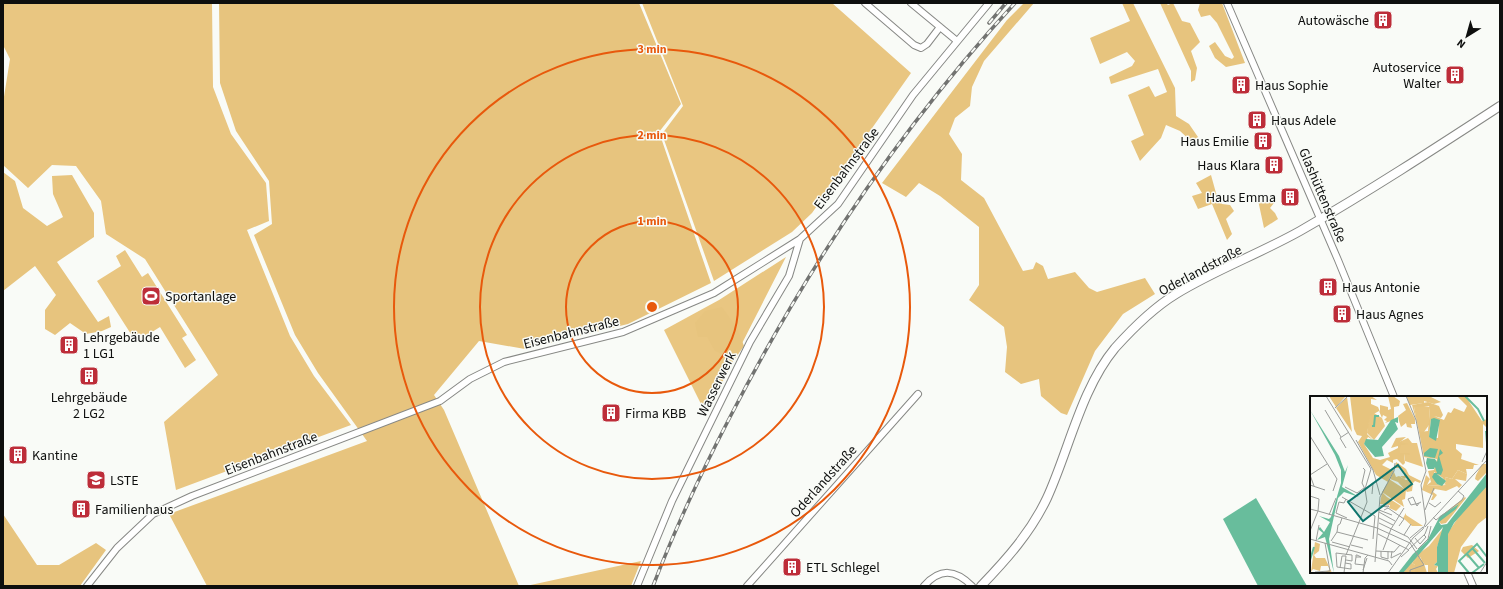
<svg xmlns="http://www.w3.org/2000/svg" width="1503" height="589" font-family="'Source Sans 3',sans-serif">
  <rect width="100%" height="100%" fill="#f9fbf7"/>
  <path fill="#e9c681" d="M3,3h209l1,84 18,47 35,49 3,38 -22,9 43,106 24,40 37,49 -175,65 -12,-68 54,-47 -73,-116 -39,-25 -5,-33 -25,-35 -24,-1 -24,23 -25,-23v-62l7,-44 -7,-14z
    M642,3h190l79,70 -99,140 -20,19 -78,49 -52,-147 21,-28z
    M125,250l17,27 6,-4 39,62 -5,3 14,22 -11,8 -25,-41 -24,15 -39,-61 24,-15 -5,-10z
    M786,257l-80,157 -42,-84 55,-30z
    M641,561l-10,25h-105z"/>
  <path fill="#e7c47e" d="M219,3h420l42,101 -22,28 52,151 -83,41 -103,25 -46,-8 -45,54 10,15 75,176h-312l-38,-72 198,-73 -49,-68 -23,-38 -41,-100 18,-11 -3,-43 -33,-50 -16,-48z
    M1024,3h10l-50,58 -12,26 -2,19 -15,12 -6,16 13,20 -1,26 23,18 39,73 10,-2 3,-7 7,4 5,13 27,-7 14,16 8,4 48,-14 10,16 -32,20 -28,37 -28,64 -6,-2 -20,-17 -2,-17 -18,5 -16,-12 2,-25 -3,-20 -35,-27 10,-15v-58l-39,-31 -21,-13 -13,14 -24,-14 125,-163z
    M1122,3h11l42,85 1,28 13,8 9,13 -4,7 -14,-13 -14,-6 -5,13 -21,23 -9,-20 13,-6 -16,-40 21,-9 6,11 12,-5 -9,-23 -47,15 -2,-7 23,-11 3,-5 -8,-9 -27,12 -10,-26 40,-17z
    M1160,3h6l2,2 5,-2 9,18 8,2 10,19 -9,9 6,17 -2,12 -4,2v-11z
    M1200,3h22l23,60 -19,4 -11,-9 -6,-12 6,-4 10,14 7,3 2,-2 -17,-34 -7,-8 -9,2 -3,-7z
    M3,172l12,9 8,27 24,18 16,-9 -10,-23 -1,-18 20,-1 22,38v24l-37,25 41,60 11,-6 2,11 -9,4 -16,3 -16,-11 -15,12 -10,-6v-19l11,-15 -21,-29 -32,25z
    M1211,175l5,18 6,11 8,1 4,6 -8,8 6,15 -5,6 -15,-36 -14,5 -6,-13 10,-3 -6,-10z
    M1265,195l5,1 4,7 -4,5 5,5 3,6 -14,9 -6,-28z
    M722,307l15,21 7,18 -10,14 -19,-9 -8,-14h-9l-3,-14 10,-12z
    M3,514l34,51h22l37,-22 10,7 -26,36h-77z"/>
  <path fill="#68bd9c" d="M1256,498l51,88h-49l-35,-67z"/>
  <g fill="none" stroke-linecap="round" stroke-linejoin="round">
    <g stroke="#878885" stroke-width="8">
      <path id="minor" d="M865,3l49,42 7,3 6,-4 13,-17
        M911,3l46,38
        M1227,3l111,257 56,137
        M1467,572l6,14
        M87,586l30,-38 36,-34 39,-18 248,-95 30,-22 34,-17 119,-30 91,-39 86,-54 38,-35 75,-109 76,-92
        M637,586l35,-85 78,-159 39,-66 11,-37
        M747,586l171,-192
        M924,586c16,-18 31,-17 48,0"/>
    </g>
    <g stroke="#878885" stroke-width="10">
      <path id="tertiary" d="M981,586c26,-27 50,-54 66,-88 22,-48 34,-109 68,-150 18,-20 38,-40 61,-54 39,-24 83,-40 124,-63 68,-39 134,-82 200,-125"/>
    </g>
    <use href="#minor" stroke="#fff" stroke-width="6"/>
    <use href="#tertiary" stroke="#fff" stroke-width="8"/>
    <g stroke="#727371" stroke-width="3.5">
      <path id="rail" d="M989,23l17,-20
        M653,586c22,-57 48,-113 76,-167 77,-150 172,-292 286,-416"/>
    </g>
    <use href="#rail" stroke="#f9fbf7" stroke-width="2" stroke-dasharray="6" stroke-linecap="butt"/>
  </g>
  <g fill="none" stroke="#e8590c" stroke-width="2">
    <circle cx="652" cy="307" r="86"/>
    <circle cx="652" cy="307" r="172"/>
    <circle cx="652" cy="307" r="258"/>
  </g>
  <defs>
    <g id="building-square" transform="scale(1)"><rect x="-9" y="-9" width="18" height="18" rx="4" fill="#bd2d39" stroke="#f9fbf7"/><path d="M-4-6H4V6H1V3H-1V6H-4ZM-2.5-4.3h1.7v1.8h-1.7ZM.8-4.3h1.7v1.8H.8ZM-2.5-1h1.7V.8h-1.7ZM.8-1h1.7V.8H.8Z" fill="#fff"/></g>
    <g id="stadium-square" transform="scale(1)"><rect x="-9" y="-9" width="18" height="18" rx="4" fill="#bd2d39" stroke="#f9fbf7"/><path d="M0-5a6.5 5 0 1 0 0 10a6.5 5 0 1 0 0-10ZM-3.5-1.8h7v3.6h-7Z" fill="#fff"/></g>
    <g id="school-square" transform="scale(1)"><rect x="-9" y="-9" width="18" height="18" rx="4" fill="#bd2d39" stroke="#f9fbf7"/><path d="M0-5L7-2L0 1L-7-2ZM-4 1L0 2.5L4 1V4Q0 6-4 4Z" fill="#fff"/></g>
  </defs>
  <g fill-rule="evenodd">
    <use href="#building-square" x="1383" y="20"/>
    <use href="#building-square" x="1455" y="75"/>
    <use href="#building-square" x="1241" y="85"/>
    <use href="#building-square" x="1257" y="120"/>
    <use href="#building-square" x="1263" y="141"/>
    <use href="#building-square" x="1274" y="165"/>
    <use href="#building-square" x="1290" y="197"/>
    <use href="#building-square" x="1328" y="287"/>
    <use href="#stadium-square" x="151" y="296"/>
    <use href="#building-square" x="1342" y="314"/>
    <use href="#building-square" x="69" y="345"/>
    <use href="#building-square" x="89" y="376"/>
    <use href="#building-square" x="611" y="413"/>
    <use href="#building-square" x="18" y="455"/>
    <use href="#school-square" x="96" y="480"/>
    <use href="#building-square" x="81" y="509"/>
    <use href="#building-square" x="792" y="567"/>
  </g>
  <g text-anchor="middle" stroke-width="3" stroke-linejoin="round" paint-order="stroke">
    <g font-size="14" fill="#0e0f0e" stroke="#f9fbf7" text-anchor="start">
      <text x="1369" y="25" text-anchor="end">Autowäsche</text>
      <text x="1441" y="72" text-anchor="end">Autoservice<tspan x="1441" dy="16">Walter</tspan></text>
      <text x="1255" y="90">Haus Sophie</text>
      <text x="1271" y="125">Haus Adele</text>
      <text x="1249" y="146" text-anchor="end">Haus Emilie</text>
      <text x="1260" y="170" text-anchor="end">Haus Klara</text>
      <text x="1276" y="202" text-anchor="end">Haus Emma</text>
      <text x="1342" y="292">Haus Antonie</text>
      <text x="165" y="301">Sportanlage</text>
      <text x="1356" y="319">Haus Agnes</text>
      <text x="83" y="342">Lehrgebäude<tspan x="83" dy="16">1 LG1</tspan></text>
      <text x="89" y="402" text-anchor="middle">Lehrgebäude<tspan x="89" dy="16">2 LG2</tspan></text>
      <text x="625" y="418">Firma KBB</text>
      <text x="32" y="460">Kantine</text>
      <text x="110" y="485">LSTE</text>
      <text x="95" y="514">Familienhaus</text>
      <text x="806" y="572">ETL Schlegel</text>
    </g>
    <g font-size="14" fill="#0e0f0e" stroke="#f9fbf7">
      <text transform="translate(846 168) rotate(-53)" y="5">Eisenbahnstraße</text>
      <text transform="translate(1323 195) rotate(67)" y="5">Glashüttenstraße</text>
      <text transform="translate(1200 270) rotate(-28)" y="5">Oderlandstraße</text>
      <text transform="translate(571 332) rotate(-14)" y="5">Eisenbahnstraße</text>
      <text transform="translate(716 384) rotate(-64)" y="5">Wasserwerk</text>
      <text transform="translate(271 453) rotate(-21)" y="5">Eisenbahnstraße</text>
      <text transform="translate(823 481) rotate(-48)" y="5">Oderlandstraße</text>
    </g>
  </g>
  <g transform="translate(1310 396)">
    <rect width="177" height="177" fill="#f9fbf7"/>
    <path d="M96,0h23l12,6 -7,2 -10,-3v2l-14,2zM108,9l12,2 -1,18 -5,7h-5l-5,-25zM64,17l8,5 3,8 -11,14 -7,-7 2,-17zM98,42l4,5h5l6,24 -18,-6 -1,-7 -4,-1 -1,-11zM148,74l9,4 -1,7 -11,-2 7,6 -3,3 -2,-2 -11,5 -11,-2 -2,3 4,3 -4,5h-2l2,-5 -11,-5 4,-15 4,4 -3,6 16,1 3,-2 -1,-7 7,2zM84,76l2,5 3,-1 7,4 3,-1 4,4 -1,8 -5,1 -9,-10 -8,-3zM177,89v32l-9,7 -17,23 -7,26h-6l-1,-39 17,-25zM72,96l5,5 14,9 -5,5 -7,-3 1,-3 -10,-1zM96,117v2l17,11h-11l-9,-8zM135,130l-8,21v15l-3,3 4,1 -2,3 2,4h-10v-8h-3l-5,-8 -8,6 3,2v8h-12l10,-15 16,-12z" fill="#e9c681"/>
    <path d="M19,0h16v1l-9,10zM40,0h21l6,4 -6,-1v5l7,3 2,5v-7l8,2v3l3,-1 -3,-13h5l7,5 -1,5 -5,1v13l-9,3 2,-2 -3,-1 3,-3 -4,-2 -1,3 -3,-7 -9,5 -3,18 6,6 -5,-3 -4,7 9,14 7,2 10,-3 -2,-4 10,-5v-2l-7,2 5,-10 10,-1 -6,5 9,2 -8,1 -1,3v5h9l1,2 -6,-1 1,9 -2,2 -6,-6 -4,1v3l-6,-3 -5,5 12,6 -5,8 17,11 -1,9 -3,1 2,7 -22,-15 6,-10 -12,-7 -18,-33 4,-6 -5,-1 -3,-6zM147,0l9,1 16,24 5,-2v9l-4,-4v24l-27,-4v5l6,5 -1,5 18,6h-5l-1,4h-7l1,5 -9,-4 -6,9 -7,-2 1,7 -3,2 -16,-1 4,-3 -3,-11 6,-1 3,-11 -13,-2 -5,-25 9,-1 2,-22 -1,-3 -15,1 5,23 -7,-25 16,-3 11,4 4,9 -2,3 -7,-2 15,6 -5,-2 4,-8 3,1 3,-5 10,4 3,-6zM121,23l8,2 -1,17 -9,-1zM124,76l9,6 2,7 -8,-1zM37,1l5,35 -16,-24zM97,7l8,16v5h-4l1,4 -5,-1 -1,-4 -5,4 -2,-6 -1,-5 8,-6 -3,-6zM86,66l10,7 3,6 12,6 -1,2 -5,-2 -2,2 -7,-5 -2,1 -4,-3h4l1,-3 -4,-5h-6zM172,68h5v8l-9,9 -3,-2 1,-4zM155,101l1,1 -20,25 -5,1 -2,-3 20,-17 -23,16zM5,146l5,2 -1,7 -5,4 2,3h9l7,15h-11l9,-3 -2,-4h-7l-1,5 -7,-2 -2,3zM162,149l7,6 -11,7 -7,-7 2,-4zM109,161l3,3v-3l5,16h-12v-8l-3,-2z" fill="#e7c47e" fill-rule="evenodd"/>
    <path d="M0,14l29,46 6,16 3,-7 -6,22 17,10 -15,-5 -6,6 -9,41 5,34 -9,-36 -8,3 6,-7 -5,-4 2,-2 4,5 6,-10 -11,-6 10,3 2,-2 10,-34v-13l-6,-15zM88,21v6l-3,-1 3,7 -16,18 2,9 -9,1 -11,-13 2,-5 12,1 13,-20zM124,22l6,2 -4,21 -7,-4 2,-18zM120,52l8,1 -3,9 -11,-2v-3zM130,53l3,4 -4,3 4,14 -2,5 -4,-1 9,7 -4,5 -5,-2 -5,-7 2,-4h3l-2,-6 -1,2h-6l-2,-6 1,-5 8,1 2,3zM177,77v13l-33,37 -6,11v39h-10v-7l-4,-1 3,-3v-15l6,-20 -40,46h-5l15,-19 14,-13 13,-25 19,-12 -3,5 -17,13 2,3 6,-1z" fill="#68bd9c"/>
    <path fill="none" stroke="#68bd9c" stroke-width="2" d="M155,0l13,13 6,12M62,30h2l1,-10h4M176,35l1,12M163,153l12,14M157,158l12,14M0,164l4,-13M159,177l-10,-12 18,-17 10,13M162,177l12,-9"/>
    <path fill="none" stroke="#9b9d9a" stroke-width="1" d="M16,0l45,73 -6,20 2,13 -21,53M25,12l12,-11M15,14l16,27M0,40l27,43 -4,12M46,44l17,30 7,25M36,52l-6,-10 9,-6M172,66l5,-11M53,72l2,2 -3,13 3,6M0,89l15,5M4,90l-4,-11 17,-11M35,91l12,6 7,-5M55,93l8,-6 -1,11M0,100l9,3 -1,12 59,17 33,15 14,22 -14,5v3M32,101l33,19 -1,11M36,103l-2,4 -5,-1 -3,11 11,5M109,107l-2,3 -1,-2 -3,-7 -5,2 3,6 4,-1h1l3,-1 2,-1M119,107l6,4 6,-5M70,110l8,1 1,-1h-8M0,113l8,2 -8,20M69,114l13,5M74,114l4,-2 16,11 -5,7M115,114l9,-22M69,116l16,9M19,119l7,-17M123,121l3,3 26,-20 2,-4 -6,-5M69,122l14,7M69,127l29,14 9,12M115,131l62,-67M27,136l1,-7 2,-1 2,-6M68,138l31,16 -8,7M94,139l7,-11M100,142l13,-11M105,142l5,6 6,-7 -2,-2M0,143l79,22 3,4M63,143l1,-12M6,145l3,-16M21,145l6,-9 31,8M22,146l18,5M41,149l12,3M99,153l16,-15 3,-8M108,153l10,-10 3,-13M73,154l8,-21 13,-21M66,155l18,1 6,-7M71,155v6l7,2v-8M82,155l-1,7 10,-5M46,161h5l-4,-2h-1v2l-1,7 9,1M65,166l5,-65 14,-26 1,-8M35,167l6,1v5l-14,-2 -1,-14 16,2v6l-6,-1M30,172l2,-12h4M53,174l4,-12M5,176l15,-1 -5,-28M34,177l2,-17M53,177l2,-15 3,-3M78,177l25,-35 10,-9 3,-7 -5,-37 5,-14 -10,-51 -10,-24M170,177l7,-11"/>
    <path fill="#0f766e" fill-opacity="0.15" stroke="#0f766e" stroke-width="2" d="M88,69l14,19 -49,37 -15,-19z"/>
    <rect width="177" height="177" fill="none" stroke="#0e0f0e" stroke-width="2"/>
  </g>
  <circle cx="652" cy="307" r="6" fill="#e8590c" stroke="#f9fbf7" stroke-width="2"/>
  <g font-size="12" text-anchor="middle" font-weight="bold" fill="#e8590c" stroke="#f9fbf7" stroke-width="3" stroke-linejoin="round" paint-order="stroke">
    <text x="652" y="53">3 min</text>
    <text x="652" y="139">2 min</text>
    <text x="652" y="225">1 min</text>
  </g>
  <rect width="1503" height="589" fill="none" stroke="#0e0f0e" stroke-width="8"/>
  <g transform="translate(1467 36) rotate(217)" stroke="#f9fbf7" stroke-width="3" paint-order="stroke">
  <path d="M0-3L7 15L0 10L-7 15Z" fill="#0e0f0e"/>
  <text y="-6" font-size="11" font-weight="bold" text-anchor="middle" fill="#0e0f0e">N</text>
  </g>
</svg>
